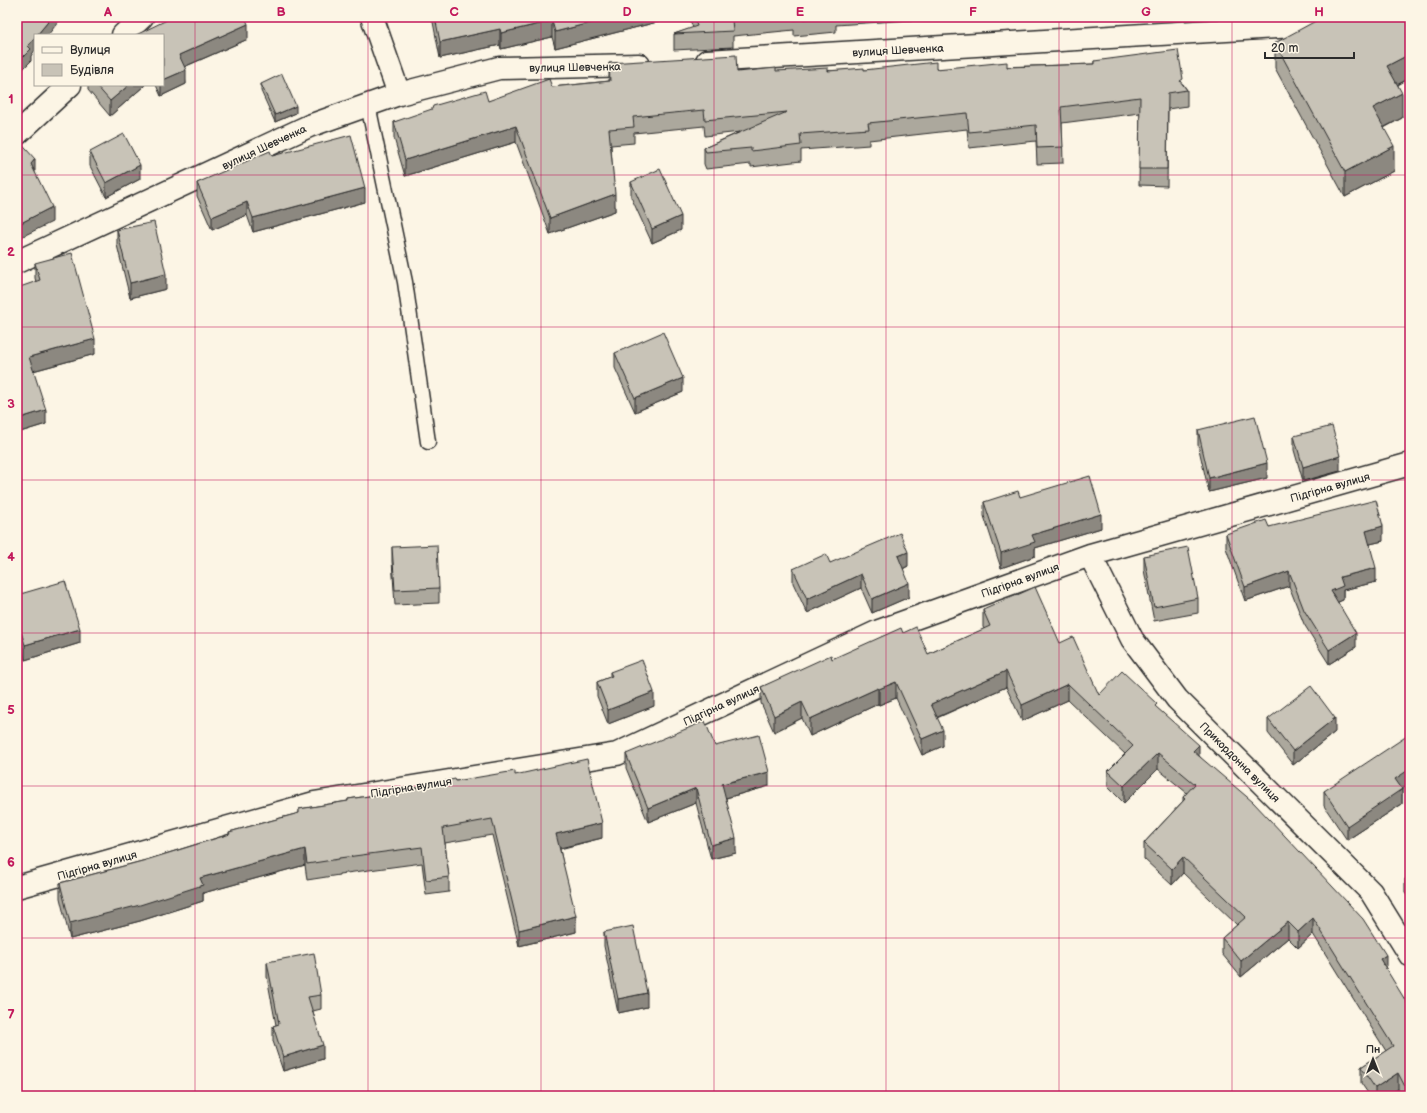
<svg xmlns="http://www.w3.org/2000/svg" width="1427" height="1113" font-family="'Balsamiq Sans',sans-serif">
  <rect width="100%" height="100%" fill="#fcf5e5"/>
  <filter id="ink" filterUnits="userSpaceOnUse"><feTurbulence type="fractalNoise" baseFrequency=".025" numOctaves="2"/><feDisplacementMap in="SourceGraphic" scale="8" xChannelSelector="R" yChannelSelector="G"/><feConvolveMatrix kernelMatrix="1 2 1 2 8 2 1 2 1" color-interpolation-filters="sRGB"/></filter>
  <g filter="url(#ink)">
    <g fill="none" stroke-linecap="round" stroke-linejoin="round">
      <g stroke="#2b2b2b" stroke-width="17">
        <path id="lane" d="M368,105l37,177 23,160"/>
      </g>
      <g stroke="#2b2b2b" stroke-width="25">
        <path id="street" d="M372,17l27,77
          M123,35l19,-18
          M707,61l588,-35 17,-9
          M17,134l53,-49
          M17,262l292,-136 90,-32 100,-26 140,-3
          M1090,555l42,84 45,60 194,193 39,63
          M17,887l297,-84 303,-49 262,-123 211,-76 320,-91"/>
      </g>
      <use href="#lane" stroke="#fcf5e5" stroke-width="14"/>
      <use href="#street" stroke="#fcf5e5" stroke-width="22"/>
    </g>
    <path fill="#aca89d" stroke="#2b2b2b" d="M76,17h10l-4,5z
      M432,17h245l-122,31 -3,-11 -51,12 -1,-4 -60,13z
      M689,17h267l-120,8v7l-42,4v-6l-61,6v11l-59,3v-16l19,-6z
      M1410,17v61l-12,7 4,33 -18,10 10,43 -49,26 -70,-129v-25z
      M163,35l85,4 -64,28 2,17 -25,12 -5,-11h7z
      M1094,61l89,23 4,6v16l-19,3 -1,77 -28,-1 1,-72 -78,10 1,40 -26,1 -1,-23 -67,7 -2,-19 -98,11v5l-68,5v11l-50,6v-3l-45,5 -2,-5v-16l36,-16 -35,4 -1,-10 -70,7v10l-23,2 4,66 -65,23 -34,-92 -111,34 -11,-38v-16l158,-35 57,-6v-18l128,9 127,-2 72,-1 158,-5z
      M261,84l35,29 -21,9 -14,-31z
      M88,85h57l-35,31 -22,-26z
      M90,152l50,27 -34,18 -16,-31z
      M272,156l93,46 -112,30 -6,-17 -35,15 -15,-34v-13z
      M631,182l50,48 -29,13 -21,-46z
      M117,230l49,59 -36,9 -13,-53z
      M35,263l60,91 -62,17 13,53 -29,9 19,-151 -1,-4z
      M615,353l68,39 -48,20 -20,-44z
      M1198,430l69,48 -58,14 -11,-47z
      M1294,436l46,35 -37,10 -9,-31z
      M1020,497l81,31 -66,20v8l-34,12 -17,-52v-14z
      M1269,527l114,14 -13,3 6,38 -33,8v10l-5,2 18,45 -27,17 -25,-40 -15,-38 -44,15 -19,-53v-14z
      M392,547l47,41v15l-44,2 -3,-44z
      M1144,556l54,42v15l-44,8 -10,-51z
      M830,563l78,3 -5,3 6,28 -37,16 -11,-25 -54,25 -14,-30v-14z
      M17,595l63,48 -55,17 -8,-28z
      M983,610l77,33 39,52 58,13 229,260 24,128h-8l-4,-7 -11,7h-17l-9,-13v-16l25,-16 -73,-117 -15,14 -10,-10 -47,39 -19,-23v-16l15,-13 -54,-52 -11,12 -28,-26v-16l39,-42v-4l4,-4 -29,-24 -34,34 -16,-16v-16l17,-17 -57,-54 -46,21 -16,-34 -69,31 6,28 -21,9 -26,-57 -17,7 -1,-1 -68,32 -8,-18 -28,14 -13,-29v-16l71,-28 71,-26 25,21 56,-25 -1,-2z
      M610,672l44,34 -46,18 -11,-28v-14l13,-5z
      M1268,719l67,13 -42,33 -25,-32z
      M715,746l54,40 -43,12 10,55 -25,6 -15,-56 -48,19 -22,-54v-14z
      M515,775l87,63 -42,11 16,83 -57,14 -27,-111 -47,8 4,34v15l-23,3 -4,-32 -83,11v1l-32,5 -2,-15 -102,28v8l-63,20 -70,18 -10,-41v-15l86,-23 83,-26v-2l70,-19v-4l49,-8v-2l49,-7 59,-11z
      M1410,784l-8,5v15l-55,36 -23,-34v-15z
      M1410,875v23l-5,-6v-13z
      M604,932l43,75 -29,6 -14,-67z
      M267,962l54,33v14l-8,2 10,48 -40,12 -10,-30v-15l3,-1 -9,-48z"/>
    <path fill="#8c8880" stroke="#2b2b2b" d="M52,17h10l-14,18h-11z
      M82,17h4l-4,5z
      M613,17h64l-122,31v-16z
      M552,21v16l-51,12v-16z
      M248,24v15l-69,30v-14z
      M500,29v16l-60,13v-16z
      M35,38v12l-4,6v5l-14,14v-12l11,-17z
      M1410,54v24l-23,12v-24z
      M186,70v14l-25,12v-11h2v-5z
      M129,85h16l-35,31v-15z
      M1402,93v25l-29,15v-25z
      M296,106v7l-21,9v-7z
      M516,126v16l-111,34v-16z
      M1394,146v25l-49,26v-25z
      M35,159v15l-4,-10z
      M140,165v14l-34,18v-14z
      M365,188v14l-112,30v-14z
      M615,194v17l-65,23v-16z
      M247,202v13l-35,15v-13z
      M52,207v15l-35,17v-14z
      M681,216v14l-29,13v-14z
      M166,274v15l-36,9v-15z
      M95,339v15l-66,18v-15z
      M683,378v14l-48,20v-14z
      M46,410v14l-29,9v-14z
      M1340,456v15l-37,10v-14z
      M1267,463v15l-58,14v-14z
      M1101,514v14l-66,20v8l-34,12v-15l31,-18z
      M1383,526v15l-17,4v-14z
      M908,552v14l-10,5v-15z
      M1376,568v14l-33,8v10l-12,5v-14l9,-14z
      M1289,571v15l-44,15v-14z
      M861,574v14l-54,25v-14z
      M909,583v14l-37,16v-14z
      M80,629v14l-55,17v-15z
      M1356,633v14l-27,17v-14z
      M1006,671v16l-75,33v-16z
      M896,682v16l-17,7v-16z
      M1068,684v16l-46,21v-16z
      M878,688v16l-68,32v-17z
      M654,692v14l-46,18v-14z
      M802,702v16l-28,14v-16z
      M1335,718v14l-42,33v-14z
      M943,730v16l-21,9v-16z
      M1199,745v16l-6,-10z
      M1158,753v16l-34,34v-17z
      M1410,761v23l-12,8 4,-3v15l-55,36v-14l48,-47z
      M769,772v14l-47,13v-15z
      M696,788v15l-48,19v-14z
      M602,823v15l-46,11v-15z
      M736,838v15l-25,6v-14z
      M305,849v16l-102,28v8l-63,20 -70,18v-16l130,-45z
      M1183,857v16l-11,12v-16z
      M576,916v16l-57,14v-16z
      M1313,918v16l-15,14v-16z
      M1288,922v16l-47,39v-16z
      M1386,955v16l-6,-12z
      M647,993v14l-29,6v-14z
      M323,1045v14l-40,12v-14z
      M1398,1073v16l-11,7h-12v-8z"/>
    <path fill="#c8c3b7" stroke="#2b2b2b" d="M17,17h35l-15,18h-2v3l-7,8 3,3 -14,14z
      M173,17h72l3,7 -69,31 7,15 -23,10v-45h-27z
      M435,17h178l-58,15 -3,-11 -51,12 -1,-4 -60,13z
      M694,17h66l-28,3 1,11 -59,3 23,-8z
      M794,17h34l-34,3z
      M1323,17h87v37l-23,12 15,27 -29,15 21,38 -49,26 -70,-129z
      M1178,50l5,29 -3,2 7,9 -19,3 -1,76h-28l1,-72 -79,10 2,40 -26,1 -1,-23 -67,7 -2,-19 -99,10 1,6 -69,5 1,11 -50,6v-3l-45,4 -2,-4 83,-36 -82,8 -1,-10 -71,7 1,10 -25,2 6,65 -65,24 -34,-92 -111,34 -11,-38 38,-13 1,-3 52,-15 3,10 61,-22 3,8 58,-6 -1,-18 127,-8 1,17 39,-4v3l52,-3v3l36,-3v2l72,-8v7l71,-7v5l87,-3v-3z
      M282,74l14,32 -21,9 -14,-31z
      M96,85h33l-19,16z
      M124,134l16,31 -34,18 -16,-31z
      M351,135l14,53 -112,30 -6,-16 -35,15 -15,-34 73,-32 2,5z
      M17,139l18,20 -4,5 21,43 -35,18z
      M660,169l21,47 -29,13 -21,-47z
      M154,222l12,52 -36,9 -13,-53z
      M72,253l23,86 -66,18 17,53 -29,9v-131l23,-8 -5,-17z
      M663,332l20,46 -48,20 -20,-45z
      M1255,416l12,47 -58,15 -11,-48z
      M1332,426l8,30 -37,11 -9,-31z
      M1090,476l11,38 -69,21 3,7 -34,11 -17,-51 34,-11 2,6z
      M1376,500l7,26 -17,5 10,37 -36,9 3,9 -12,5 25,42 -27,17 -25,-40 -15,-39 -44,16 -19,-53 40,-14 3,7z
      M900,533l8,19 -10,4 11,27 -37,16 -11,-25 -54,25 -14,-30 33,-15 4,9z
      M437,545l2,43 -44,2 -3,-43z
      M1188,547l10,51 -44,9 -10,-51z
      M65,581l15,48 -55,16 -8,-27v-23z
      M1035,587l25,56 13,-6 26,58 23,-24 35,33 -2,2 44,39 -6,6 60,51 110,117 23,36 -6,4 30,49v88l-12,-23 -23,15 -14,-21 32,-21 -80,-128 -15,14 -10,-10 -47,39 -19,-23 24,-21 -63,-60 -11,12 -28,-26 41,-44 -2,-2 12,-13 -37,-31 -34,33 -16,-15 25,-25 -65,-62 -46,21 -16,-34 -75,33 12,26 -21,9 -26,-57 -17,7 -1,-1 -68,31 -8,-17 -28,14 -13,-29 70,-32 1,4 69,-31 2,5 13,-6 12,27 62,-28 -7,-16z
      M642,660l12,32 -46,18 -11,-28 15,-6 -2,-4z
      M1311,686l24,32 -42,33 -25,-32z
      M705,721l10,25 44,-11 10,37 -47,12 14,54 -25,7 -15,-57 -48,20 -22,-54z
      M1410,734v27l-1,1 1,1v6l-15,10 7,10 -55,37 -23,-35z
      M587,759l15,64 -46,11 20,82 -57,14 -27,-111 -49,9 6,49 -23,3 -4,-33 -83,11v1l-32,5 -2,-15 -105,29 3,7 -63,20 -70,18 -10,-40 86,-23 84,-26 -1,-2 70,-19v-4l49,-8v-2l49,-7 58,-13 1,2 59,-10v4z
      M1410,875v10l-5,-6z
      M633,926l14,67 -29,6 -14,-67z
      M314,953l7,42 -13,2 15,48 -40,12 -10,-31 6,-2 -12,-62z"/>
  </g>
  <path fill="none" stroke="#c2185b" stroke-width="1" stroke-opacity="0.55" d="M195,17v1079M368,17v1079M541,17v1079M714,17v1079M886,17v1079M1059,17v1079M1232,17v1079M17,175h1393M17,327h1393M17,480h1393M17,633h1393M17,786h1393M17,938h1393"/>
  <g text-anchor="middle" stroke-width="3" stroke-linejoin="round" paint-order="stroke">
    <g font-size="11" fill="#2b2b2b" stroke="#fcf5e5">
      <text transform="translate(898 50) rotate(-3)" y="4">вулиця Шевченка</text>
      <text transform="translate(575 67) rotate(-1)" y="4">вулиця Шевченка</text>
      <text transform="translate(264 147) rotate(-25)" y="4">вулиця Шевченка</text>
      <text transform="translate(1330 487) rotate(-16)" y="4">Підгірна вулиця</text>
      <text transform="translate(1020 580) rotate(-20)" y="4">Підгірна вулиця</text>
      <text transform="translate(721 705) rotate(-25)" y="4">Підгірна вулиця</text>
      <text transform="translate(1240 762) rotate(45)" y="4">Прикордонна вулиця</text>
      <text transform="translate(411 787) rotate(-9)" y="4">Підгірна вулиця</text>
      <text transform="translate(97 865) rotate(-16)" y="4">Підгірна вулиця</text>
    </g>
  </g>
  <rect width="1427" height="1113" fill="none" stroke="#fcf5e5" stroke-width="44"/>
  <rect x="34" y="34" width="130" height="52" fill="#fcf5e5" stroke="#a8a49b"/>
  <rect x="42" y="47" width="20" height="6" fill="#fcf5e5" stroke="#a8a49b"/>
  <text x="70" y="54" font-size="12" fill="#2b2b2b">Вулиця</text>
  <rect x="42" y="64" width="20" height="12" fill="#c8c3b7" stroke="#a8a49b"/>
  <text x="70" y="74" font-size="12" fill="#2b2b2b">Будівля</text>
  <g transform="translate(1373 1059)" stroke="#fcf5e5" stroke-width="3" paint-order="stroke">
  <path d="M0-3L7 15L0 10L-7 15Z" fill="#2b2b2b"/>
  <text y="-6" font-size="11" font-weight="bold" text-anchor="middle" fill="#2b2b2b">Пн</text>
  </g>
  <path d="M1265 52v6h89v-6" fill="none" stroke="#2b2b2b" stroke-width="2"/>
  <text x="1271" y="52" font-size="12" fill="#2b2b2b" stroke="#fcf5e5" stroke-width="3" paint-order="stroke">20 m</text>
  <rect x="22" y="22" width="1383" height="1069" fill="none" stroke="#c2185b" stroke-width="1.5"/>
  <g font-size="13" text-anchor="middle" font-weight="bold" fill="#c2185b">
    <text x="108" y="16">A</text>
    <text x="281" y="16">B</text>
    <text x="454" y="16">C</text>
    <text x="627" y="16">D</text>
    <text x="800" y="16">E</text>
    <text x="973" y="16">F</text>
    <text x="1146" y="16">G</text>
    <text x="1319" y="16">H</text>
    <text x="11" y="103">1</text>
    <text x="11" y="256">2</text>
    <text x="11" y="408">3</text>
    <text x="11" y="561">4</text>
    <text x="11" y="714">5</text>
    <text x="11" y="866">6</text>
    <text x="11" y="1019">7</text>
  </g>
</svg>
